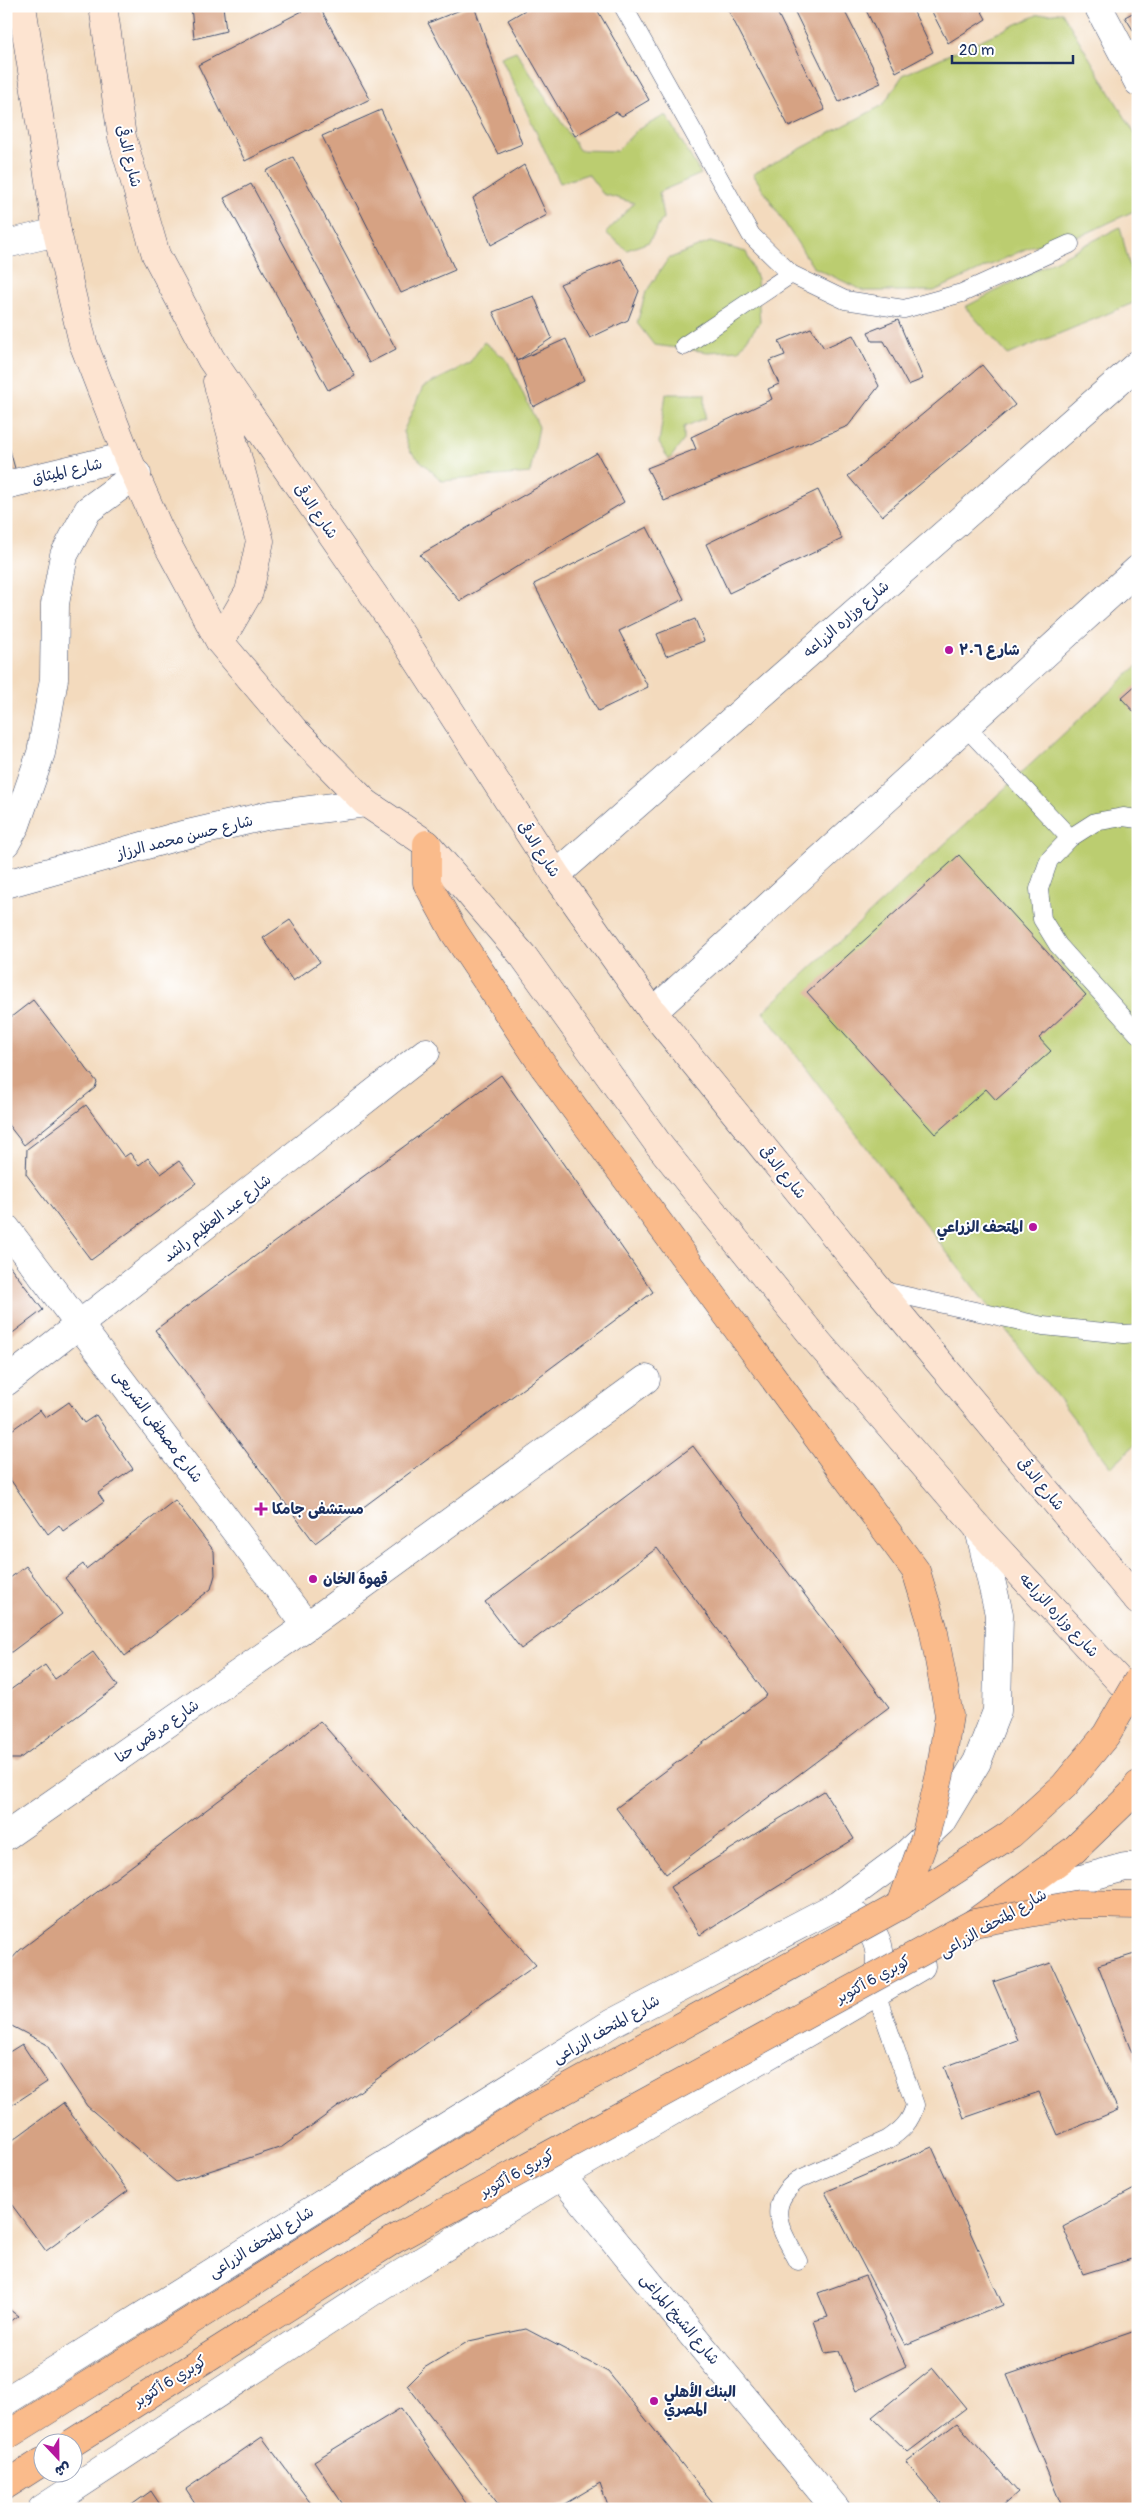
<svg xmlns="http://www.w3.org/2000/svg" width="1144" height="2515" font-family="Pangolin,'Playpen Sans Arabic',sans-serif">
  <rect width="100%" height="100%" fill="#fff"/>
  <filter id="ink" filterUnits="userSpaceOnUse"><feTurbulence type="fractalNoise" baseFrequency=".02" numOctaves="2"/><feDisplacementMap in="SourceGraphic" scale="10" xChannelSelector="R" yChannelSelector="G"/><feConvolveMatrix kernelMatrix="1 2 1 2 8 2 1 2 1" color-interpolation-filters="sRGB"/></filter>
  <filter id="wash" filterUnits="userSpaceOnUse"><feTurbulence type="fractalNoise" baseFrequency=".0096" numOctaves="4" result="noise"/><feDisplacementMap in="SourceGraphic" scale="20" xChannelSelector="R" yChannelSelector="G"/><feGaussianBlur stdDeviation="1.12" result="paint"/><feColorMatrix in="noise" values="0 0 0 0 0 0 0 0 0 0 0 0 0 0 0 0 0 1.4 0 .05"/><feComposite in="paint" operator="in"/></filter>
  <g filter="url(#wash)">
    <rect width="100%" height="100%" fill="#f3dabd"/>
    <path fill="#bbcd70" stroke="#6b7e67" d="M1062,12l76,127v70l-55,26 -51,11 -98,45h-70l-51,-24 -60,-93 130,-69 20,-30 134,-60z
      M516,51l63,99 38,1 20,-21 29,-15 35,59 -42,18 4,26 -14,24 -22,8 -21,-17 28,-30 -31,-9 -15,-20 -28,9 -59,-126z
      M1120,227l18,74 -130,54 -43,-48z
      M710,242l36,10 11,27 3,43 -21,28 -31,2 -54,-7 -17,-22 9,-31 22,-33z
      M484,342l23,18 32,67 -9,46 -88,8 -32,-30 -7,-19 20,-45 46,-23z
      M666,394h39v24l-21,9v13l-15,20 -10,-17z
      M1138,665v777l-27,25 -348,-455z"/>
    <g id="blocks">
      <path fill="#d6a283" d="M191,6h32l3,25 -32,8z
        M312,6h7l51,93 -125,62 -47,-96z
        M470,6h4l48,138 -24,10 -70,-131z
        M532,6h63l54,94 -27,16 -6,-4 -41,24 -67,-116z
        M726,6h48l51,104 -36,17z
        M792,6h50l39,77 -42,19z
        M864,6h47l22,46 -37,20z
        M929,6h50l7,13 -38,24z
        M1138,10v28l-13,-21z
        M381,110l74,160 -54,23 -79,-157z
        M293,157l103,192 -27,14 -103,-192z
        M524,165l23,50 -56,30 -18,-47z
        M251,184l104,192 -27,14 -104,-192z
        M621,259l18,32 -11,29 -38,18 -30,-54z
        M534,296l18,42 -35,23 49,-22 18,41 -51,27 -16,-46 -24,-49z
        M898,320l25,59 -15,6 -24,-44h-12l-4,-9z
        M811,328l13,20 29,-13 26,51 -31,40 -184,75 -17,-33 49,-19 -5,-12 81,-38 -4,-10 11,-5 -10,-23 16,-6 -6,-14z
        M982,365l33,40 -133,111 -34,-40z
        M6,436l10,36 -10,3z
        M597,453l27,49 -164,99 -40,-46z
        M818,490l24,49 -113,54 -23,-49z
        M647,527l37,72 -65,32 29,56 -50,24 -64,-127z
        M695,619l9,22 -38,15 -9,-22z
        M1138,683v33l-17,-18z
        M959,855l127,140 -47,43 12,13 -55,49 -10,-11 -51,45 -128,-142z
        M290,920l30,42 -27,19 -30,-43z
        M33,1000l64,82 -2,6 -71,57 -18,-23v-101z
        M501,1075l152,217 -338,251 -160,-213z
        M86,1105l38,52 6,-4 9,12 9,-7 13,16 18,-13 17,22 -105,77 -65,-86 1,-25z
        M6,1261l37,49 -37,28z
        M69,1402l15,21 12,-8 37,54 -35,24 6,9 -41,29 -4,-6 -11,9 -38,-55 -4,2v-47l34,-24 6,8z
        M693,1446l196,261 -223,167 -50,-66 151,-113 -110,-147 -136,101 -36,-47z
        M175,1500l39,51 1,24 -4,14 -86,67 -60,-78 18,-14 3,5z
        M26,1566l36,48 -56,42v-75z
        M93,1652l25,34 -99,73h-13v-66l39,-28 10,14z
        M320,1721l216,244 -254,182 -106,35 -89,-76 -41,-62 -40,-21v-58l14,-15 263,-198z
        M824,1791l30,48 -154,96 -30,-48z
        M1138,1953v116l-40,-104z
        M1051,1963l67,147 -60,25 -19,-43 -75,26 -20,-51 74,-27 -25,-58z
        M22,2044l25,38 -41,27v-55z
        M63,2103l65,88 -82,60 -40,-54v-52z
        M932,2147l71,158 -98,40 -80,-153z
        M1138,2187v70l-55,17 -20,-47z
        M865,2276l41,90 -50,25 -17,-40 -14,2 -11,-32 14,-4 -10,-24z
        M6,2307l12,9 -12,9z
        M526,2329l82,43 110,137h-109l-9,-26 -44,26h-54l-95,-124 17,-17 45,-27z
        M1138,2330v179h-75l-56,-134z
        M933,2368l33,40 -58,44 -36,-35z
        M401,2408l69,101h-124l-32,-48z
        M957,2423l61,69 -19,17h-53l-40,-47z
        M262,2437l53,72h-116l-13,-20z
        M151,2491l12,18h-37z"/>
    </g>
  </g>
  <g filter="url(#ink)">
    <use href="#blocks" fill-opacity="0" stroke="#3b496c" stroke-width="1"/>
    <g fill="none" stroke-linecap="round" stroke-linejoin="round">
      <g stroke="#3b496c" stroke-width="19">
        <path id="service" d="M623,6l128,229 40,39 54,26 59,9 58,-16 108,-49
          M684,346l107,-72
          M966,727l104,111
          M1138,819l-15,-2 -28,5 -25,16 -21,22 -10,29 3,30 16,26 80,89
          M879,1290l164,36 81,8 14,-1
          M798,2261c-16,-30 -35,-55 0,-81l89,-40c14,-9 24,-18 28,-35l-39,-112"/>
      </g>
      <g stroke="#3b496c" stroke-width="29">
        <path id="minor" d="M1098,6l40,76
          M6,244l51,-12
          M6,485l121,-29
          M6,843l10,-18 25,-72 13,-74 1,-75 9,-49 24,-45 49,-36
          M556,875l582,-511
          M6,884l169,-47 95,-22 96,-12
          M653,1012l485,-443
          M6,1228l301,398
          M6,1382l420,-330
          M6,1836l301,-210 339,-247
          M561,2176l275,333"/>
      </g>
      <g stroke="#3b496c" stroke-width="29">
        <path id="tertiary" d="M848,1911c35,20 36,46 28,82
          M1005,1916l54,-31 66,-18h13
          M6,2401l606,-378 226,-118 66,-49 37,-34 36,-60 20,-51 2,-97 -20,-85
          M42,2509l339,-223 180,-110 360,-210"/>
      </g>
      <g stroke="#3b496c" stroke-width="29">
        <path id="secondary" d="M22,6l35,226 26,111 44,113 32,73 61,113 74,88 72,73 61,41 97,113 135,188 157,195 163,189 159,172
          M103,6l19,131 34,118 55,104 189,274 156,242 97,137 226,278 259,311
          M217,381l43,160 -11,51 -29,50"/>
      </g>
      <g stroke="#3b496c" stroke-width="29">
        <path id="motorway" d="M427,844v39l27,49 90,135
          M974,1923l100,-73 58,-56 6,-9
          M6,2485l36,-23"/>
      </g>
      <use href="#service" stroke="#fff" stroke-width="18"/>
      <use href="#minor" stroke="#fff" stroke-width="28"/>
      <use href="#tertiary" stroke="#fff" stroke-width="28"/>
      <use href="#secondary" stroke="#fde4d1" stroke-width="28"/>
      <use href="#motorway" stroke="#fabb8b" stroke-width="28"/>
      <g stroke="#3b496c" stroke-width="29" stroke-linecap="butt">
        <path id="motorway-bridge" d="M544,1067l372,504 17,56 16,88 -9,59 -15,64 -24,67
          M6,2436l519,-324 376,-207 110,-71 53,-48 42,-51 32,-55
          M72,2443l323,-204 579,-316 105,-19 59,1"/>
      </g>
      <use href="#motorway-bridge" stroke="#fabb8b" stroke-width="28"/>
    </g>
  </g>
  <g fill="#b5179e" stroke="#fff" stroke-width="2">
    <circle cx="949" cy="650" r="5"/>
    <circle cx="1033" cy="1227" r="5"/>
    <path d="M258.5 1501.5h5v5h5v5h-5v5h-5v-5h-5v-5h5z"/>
    <circle cx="313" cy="1579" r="5"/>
    <circle cx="654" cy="2401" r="5"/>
  </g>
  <g text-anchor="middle" stroke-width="4" stroke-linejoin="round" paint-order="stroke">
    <g font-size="15" fill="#1b2f5e" stroke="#fff">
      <text transform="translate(129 156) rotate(76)" y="5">شارع الدقى</text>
      <text transform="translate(67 471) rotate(-13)" y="5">شارع الميثاق</text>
      <text transform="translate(316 511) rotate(55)" y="5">شارع الدقى</text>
      <text transform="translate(846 619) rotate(-41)" y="5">شارع وزاره الزراعه</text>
      <text transform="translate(185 837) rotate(-14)" y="5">شارع حسن محمد الرزاز</text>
      <text transform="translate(539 849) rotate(57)" y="5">شارع الدقى</text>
      <text transform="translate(783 1172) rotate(51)" y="5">شارع الدقى</text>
      <text transform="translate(217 1218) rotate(-38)" y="5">شارع عبد العظيم راشد</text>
      <text transform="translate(158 1426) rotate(53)" y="5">شارع مصطفى الشريعى</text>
      <text transform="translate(1041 1484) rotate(50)" y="5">شارع الدقى</text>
      <text transform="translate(1059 1615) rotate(47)" y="5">شارع وزاره الزراعه</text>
      <text transform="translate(157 1731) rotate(-35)" y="5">شارع مرقص حنا</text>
      <text transform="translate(993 1923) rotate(-30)" y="5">شارع المتحف الزراعى</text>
      <text transform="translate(873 1979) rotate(-29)" y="5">كوبري 6 أكتوبر</text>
      <text transform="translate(606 2029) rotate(-30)" y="5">شارع المتحف الزراعى</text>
      <text transform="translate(517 2173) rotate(-29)" y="5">كوبري 6 أكتوبر</text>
      <text transform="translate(261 2242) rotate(-32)" y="5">شارع المتحف الزراعى</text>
      <text transform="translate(680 2319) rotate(50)" y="5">شارع الشيخ المراغى</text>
      <text transform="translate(170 2381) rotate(-32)" y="5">كوبري 6 أكتوبر</text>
    </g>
    <g font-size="15" font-weight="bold" fill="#1b2f5e" stroke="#fff" text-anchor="start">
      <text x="959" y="655">شارع ٣٠٦</text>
      <text x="1023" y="1232" text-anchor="end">المتحف الزراعي</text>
      <text x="272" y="1514">مستشفى جامكا</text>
      <text x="323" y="1584">قهوة الخان</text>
      <text x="664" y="2397">البنك الأهلي<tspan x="664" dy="17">المصري</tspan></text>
    </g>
  </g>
  <rect width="1144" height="2515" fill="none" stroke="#fff" stroke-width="25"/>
  <g transform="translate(58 2458) rotate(158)"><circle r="24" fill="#ffffff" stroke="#a4acbf"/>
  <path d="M0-4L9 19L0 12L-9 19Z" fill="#b5179e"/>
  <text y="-8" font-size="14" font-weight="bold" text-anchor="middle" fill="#1b2f5e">ش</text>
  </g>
  <path d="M952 55v8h121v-8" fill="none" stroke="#1b2f5e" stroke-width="2.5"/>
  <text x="959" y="55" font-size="15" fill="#1b2f5e" stroke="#ffffff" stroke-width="4" paint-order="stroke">20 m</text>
</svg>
